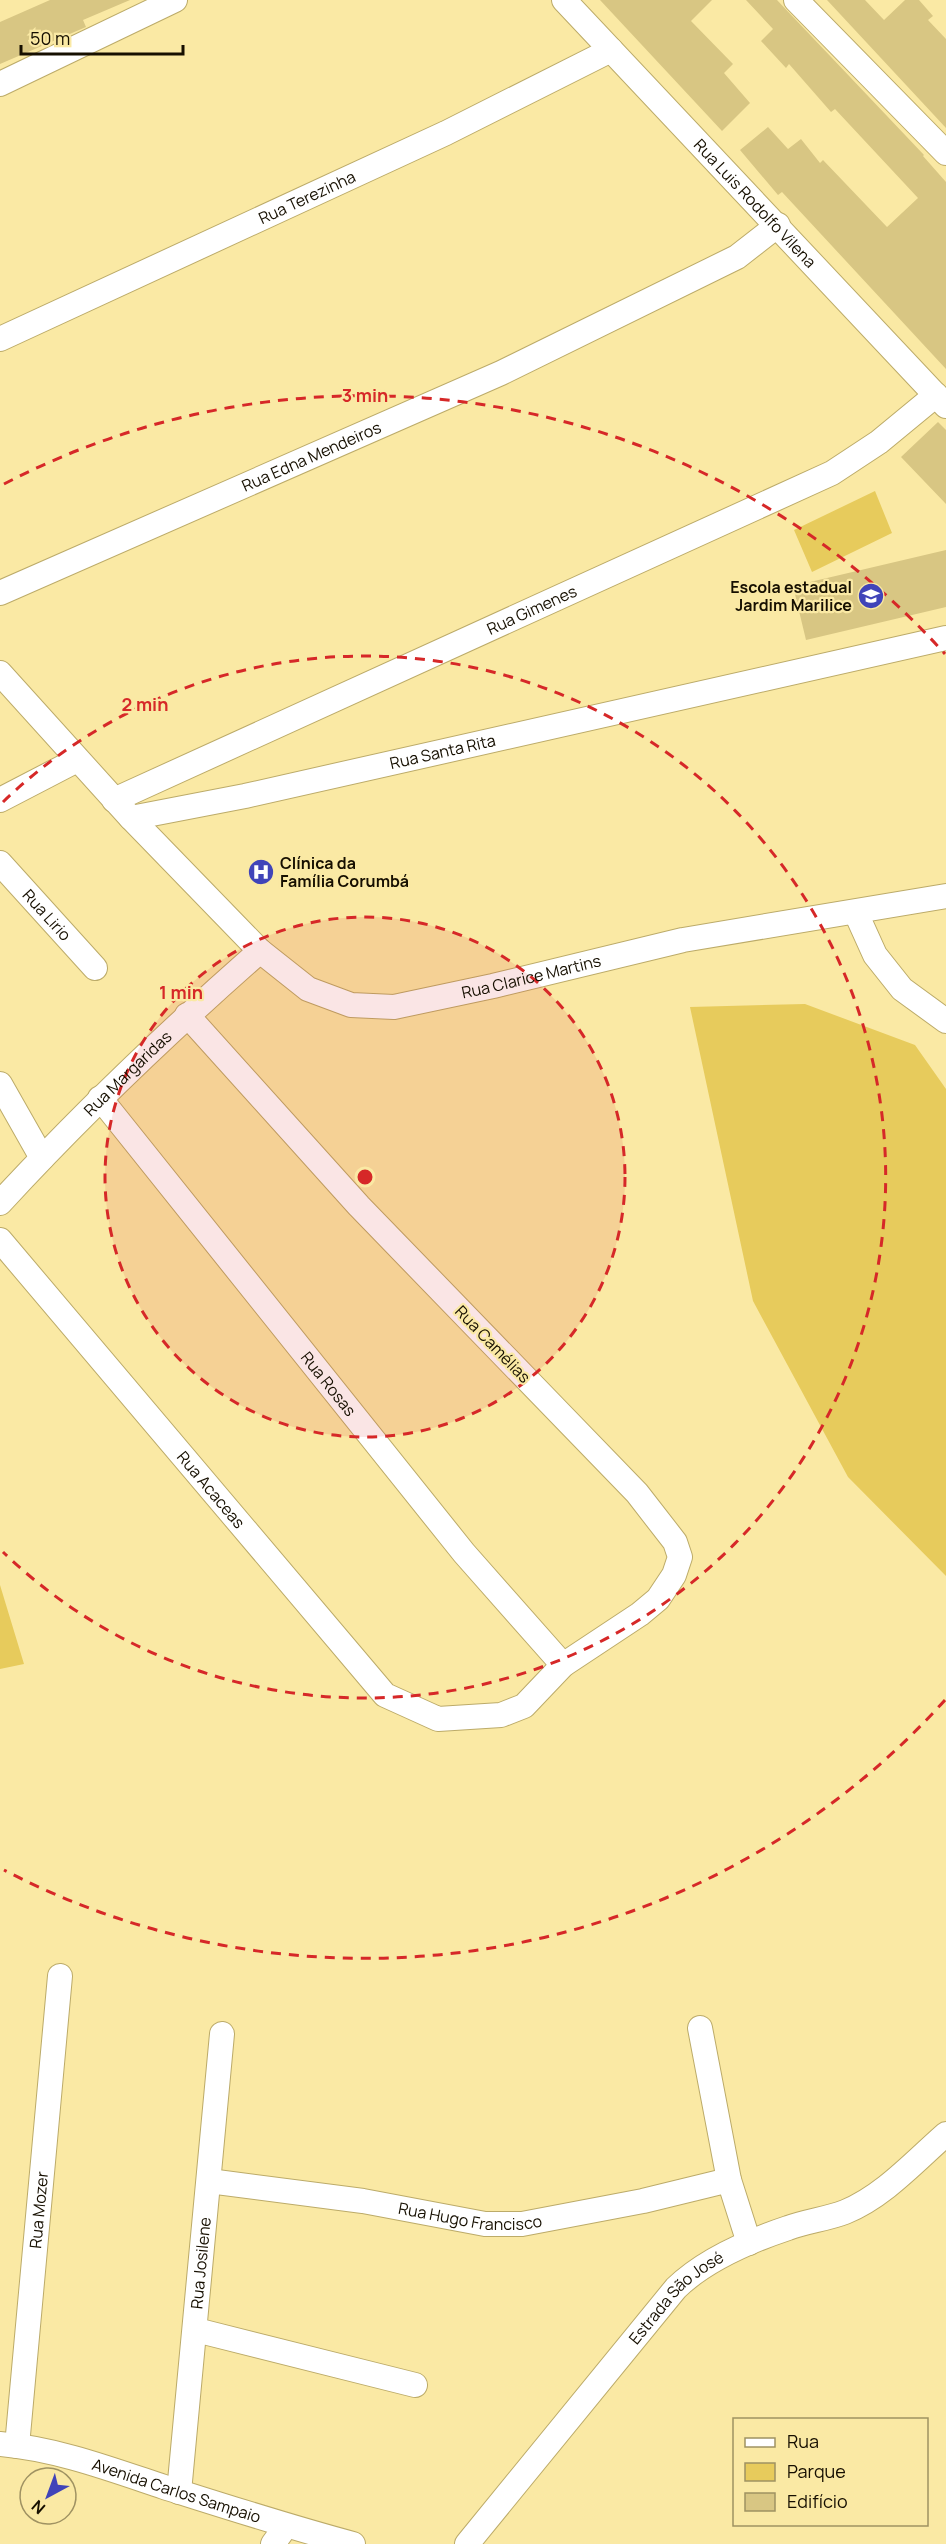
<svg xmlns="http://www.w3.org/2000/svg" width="946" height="2544" font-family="Manrope,sans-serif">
  <rect width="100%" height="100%" fill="#fae9a4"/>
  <path fill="#e7cb5c" d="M875,491l17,42 -80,39 -18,-42z
    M805,1004l110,41 31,44v487l-98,-99 -95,-176 -63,-294z
    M0,1585l24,79 -24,5z"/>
  <path fill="#d8c683" d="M50,0h80l-47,20 3,7 -86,37v-42z
    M600,0h112l-21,21 42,43 -9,9 26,30 -28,28z
    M746,0h31l147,155 -1,1 23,26v187l-164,-177 -4,3 -38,-45 28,-23 20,22 13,-10 19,24 3,-3 64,67 31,-29 -83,-89 -4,3 -42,-48 -3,4 -25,-27 12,-12z
    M827,0h38l19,20 21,-20h14l14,16 -5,4 18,19v89z
    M938,422l8,8v74l-45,-47z
    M946,550v57l-140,33 -13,-54z"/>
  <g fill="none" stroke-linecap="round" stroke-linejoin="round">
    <g stroke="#bcab69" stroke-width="26">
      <g id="minor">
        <path id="s1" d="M564,0l382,406"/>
        <path d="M796,0l150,153"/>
        <path d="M0,84l175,-84"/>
        <path id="s2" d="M0,339l446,-206 165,-83"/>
        <path id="s3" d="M0,593l501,-220 236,-116 41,-32"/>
        <path id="s4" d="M0,673l131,145 114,-22 701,-158"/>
        <path d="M0,800l77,-40"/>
        <path id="s5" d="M114,800l718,-327 47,-31 57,-47"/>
        <path id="s6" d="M131,818l129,133 48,38 43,16 43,2 99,-21 190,-46 263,-44"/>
        <path id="s7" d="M0,863l95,105"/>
        <path d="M856,913l19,42 27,34 44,32"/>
        <path d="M0,1084l42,74"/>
        <path id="s8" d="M100,1098l364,455 99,112"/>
        <path id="s9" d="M0,1203c82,-89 169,-172 260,-252"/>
        <path id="s10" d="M0,1240l385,455 53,24 63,-4 23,-9 39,-41 77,-51 18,-15 16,-24 6,-18 -5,-15 -38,-49 -278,-287 -172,-191"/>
        <path d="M700,2028l29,152 20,63"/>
        <path id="s11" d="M209,2181l154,20 122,23h37l121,-23 86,-21"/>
        <path d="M196,2330l219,55"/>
        <path id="s12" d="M0,2444c57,5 110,25 164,43 63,20 125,40 189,57"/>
        <path id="s13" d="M17,2446l43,-470"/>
        <path id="s14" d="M179,2492l43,-458"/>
        <path d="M273,2544l13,-18"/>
        <path id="s15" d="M467,2544l209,-256c30,-29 73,-47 112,-60 19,-7 39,-9 57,-16 39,-16 70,-51 101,-78"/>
      </g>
    </g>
    <use href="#minor" stroke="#fff" stroke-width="24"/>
  </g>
  <circle cx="365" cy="1177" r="260" fill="#d62828" fill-opacity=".12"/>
  <g fill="none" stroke="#d62828" stroke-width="3" stroke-dasharray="10 8">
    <circle cx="365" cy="1177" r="260"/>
    <path d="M3 802A521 521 0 1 1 3 1552"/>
    <path d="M945 1700A781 781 0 0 1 4 1870M4 484A781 781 0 0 1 945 654"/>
  </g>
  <defs>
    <g id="school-disc" transform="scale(1.35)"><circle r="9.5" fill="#4044b9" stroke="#fae9a4"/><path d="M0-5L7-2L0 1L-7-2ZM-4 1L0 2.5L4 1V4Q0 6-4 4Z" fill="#fff"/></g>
    <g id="hospital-disc" transform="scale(1.35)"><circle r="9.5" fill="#4044b9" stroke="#fae9a4"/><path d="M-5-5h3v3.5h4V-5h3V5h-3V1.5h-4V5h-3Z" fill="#fff"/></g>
  </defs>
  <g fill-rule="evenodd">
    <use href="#school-disc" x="871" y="596"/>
    <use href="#hospital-disc" x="261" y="872"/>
  </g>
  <g text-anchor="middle" stroke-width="4.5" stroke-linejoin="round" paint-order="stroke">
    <g font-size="16" fill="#160f00" stroke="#fae9a4">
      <text dy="6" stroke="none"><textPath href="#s2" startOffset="338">Rua Terezinha</textPath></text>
      <text dy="6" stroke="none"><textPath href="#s1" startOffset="279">Rua Luis Rodolfo Vilena</textPath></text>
      <text dy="6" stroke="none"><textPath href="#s3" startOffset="340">Rua Edna Mendeiros</textPath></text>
      <text dy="6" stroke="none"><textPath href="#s5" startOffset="459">Rua Gimenes</textPath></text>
      <text dy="6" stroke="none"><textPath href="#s4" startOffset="514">Rua Santa Rita</textPath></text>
      <text dy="6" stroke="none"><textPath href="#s7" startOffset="70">Rua Lirio</textPath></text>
      <text dy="6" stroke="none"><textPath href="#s6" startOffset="476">Rua Clarice Martins</textPath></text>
      <text dy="6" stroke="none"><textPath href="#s9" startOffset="182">Rua Margaridas</textPath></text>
      <text transform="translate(493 1344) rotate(46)" y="6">Rua Camélias</text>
      <text dy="6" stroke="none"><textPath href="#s8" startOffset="366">Rua Rosas</textPath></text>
      <text dy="6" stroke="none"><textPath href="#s10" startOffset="327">Rua Acaceas</textPath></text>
      <text dy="6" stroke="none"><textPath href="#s13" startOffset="237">Rua Mozer</textPath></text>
      <text dy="6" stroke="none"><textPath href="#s11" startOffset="264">Rua Hugo Francisco</textPath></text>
      <text dy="6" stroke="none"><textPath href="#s14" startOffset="230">Rua Josilene</textPath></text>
      <text dy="6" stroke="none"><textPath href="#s15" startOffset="324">Estrada São José</textPath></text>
      <text dy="6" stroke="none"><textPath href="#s12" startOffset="183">Avenida Carlos Sampaio</textPath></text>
    </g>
    <g font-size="16" font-weight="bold" fill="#160f00" stroke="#fae9a4" text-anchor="end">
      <text x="852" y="593">Escola estadual<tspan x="852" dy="18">Jardim Marilice</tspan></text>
      <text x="280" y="869" text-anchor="start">Clínica da<tspan x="280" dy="18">Família Corumbá</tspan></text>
    </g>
  </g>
  <circle cx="365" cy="1177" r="9" fill="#d62828" stroke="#fae9a4" stroke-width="3"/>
  <g font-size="18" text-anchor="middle" font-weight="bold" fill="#d62828" stroke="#fae9a4" stroke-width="4.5" stroke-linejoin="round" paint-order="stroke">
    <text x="365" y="402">3 min</text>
    <text x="145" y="711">2 min</text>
    <text x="181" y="999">1 min</text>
  </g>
  <rect x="733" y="2418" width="195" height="108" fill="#fae9a4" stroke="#9f9262" stroke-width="1.5"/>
  <rect x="745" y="2438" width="30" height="9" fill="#ffffff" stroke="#9f9262" stroke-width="1.5"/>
  <text x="787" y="2448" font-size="18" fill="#160f00">Rua</text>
  <rect x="745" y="2463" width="30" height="18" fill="#e7cb5c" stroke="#9f9262" stroke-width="1.5"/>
  <text x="787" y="2478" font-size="18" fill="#160f00">Parque</text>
  <rect x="745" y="2493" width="30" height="18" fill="#d8c683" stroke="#9f9262" stroke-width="1.5"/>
  <text x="787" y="2508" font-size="18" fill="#160f00">Edifício</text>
  <g transform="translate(48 2496) rotate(221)"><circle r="28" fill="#fae9a4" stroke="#9f9262" stroke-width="1.5"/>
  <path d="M0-4.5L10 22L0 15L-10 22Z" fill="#4044b9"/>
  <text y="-9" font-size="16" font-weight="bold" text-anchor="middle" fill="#160f00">N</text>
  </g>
  <path d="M21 45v9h162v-9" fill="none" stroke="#160f00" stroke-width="3"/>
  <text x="30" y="45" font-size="18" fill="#160f00" stroke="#fae9a4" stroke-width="4.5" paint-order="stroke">50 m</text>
</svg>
